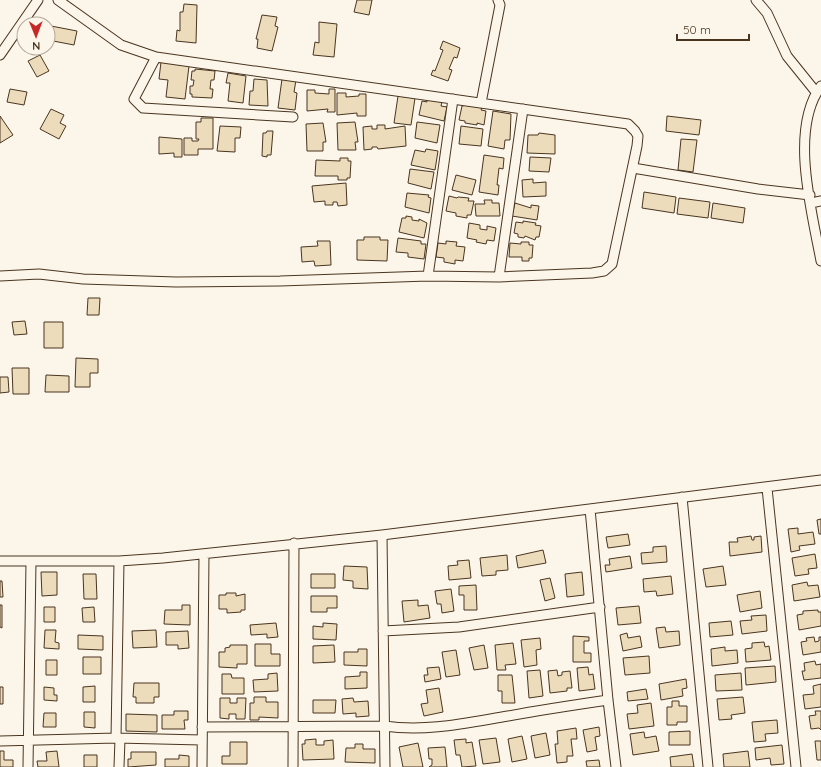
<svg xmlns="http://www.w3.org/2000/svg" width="821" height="767" font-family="Quicksand,sans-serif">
  <rect width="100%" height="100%" fill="#fbf6e9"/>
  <path fill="#ecdcbc" stroke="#4a3520" d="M357,0h15l-3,15 -15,-3z
    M184,4l13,1 -1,38 -20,-2 1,-11 3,1v-19h3z
    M262,15l15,2 -2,9 3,1 -6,24 -15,-3 1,-9h-2z
    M319,22l18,2 -3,33 -21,-2 2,-13 4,1z
    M51,26l26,5 -3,14 -26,-5z
    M443,41l17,7 -3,10 -3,-1 -5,12 3,1 -4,11 -17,-6 2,-5 2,1 8,-21 -3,-1z
    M40,55l9,16 -12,6 -9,-16z
    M161,62l28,4 -4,33 -19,-2 2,-17 -9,-1z
    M195,69l20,2 -1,9h-3l-1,9h3l-1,9 -20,-1v-3h-2v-8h3l1,-6h-3l1,-9h3z
    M228,73l18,3 -3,27 -15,-2 2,-18h-4z
    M254,79l13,1 1,26 -19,-1 1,-14h3z
    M282,79l14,1 -2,12 3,1 -2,17 -17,-2z
    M10,89l17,3 -3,13 -17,-3z
    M329,89h6v23h-8l1,-3 -21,2v-21h8v3l14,1z
    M337,93h9v4l13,-1v-2h7v22h-9v-3l-20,2z
    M398,96l17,2 -4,27 -17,-2z
    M427,99l15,3 -1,4 6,1 -3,14 -25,-6 3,-14 5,1z
    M467,105l15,3 -1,2 5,1 -2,14 -7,-2v2l-12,-2v-2l-6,-1 3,-14z
    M51,109l13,6 -4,8 6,3 -7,13 -19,-10z
    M493,111l18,3 -1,26h-5l-1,9 -16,-3z
    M0,116l13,19 -13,8z
    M667,116l34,4 -2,15 -33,-4z
    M201,118h12v31h-15v6h-14v-17h8v3h6l1,-2h-3v-17h5z
    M355,122l3,20h-3l1,8h-18l-1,-27z
    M417,122l23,3 -3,18 -22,-5z
    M323,123l3,19h-3v9h-16l-1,-27z
    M377,125h8v4l20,-3 1,20 -28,3 -1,-2h-5v2l-8,1 -1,-23 9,-1v3h5z
    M220,126l21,1 -1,11h-5v14l-18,-1z
    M461,126l22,3 -2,17 -22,-2z
    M267,131h6l-2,24h-4v2l-5,-1 1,-23h3z
    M539,133l16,2v19l-28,-1 1,-18h10z
    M159,137l23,2v18h-8v-4l-15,1z
    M681,139l16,1 -4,32 -15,-2z
    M426,149l12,2 -3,19 -24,-5 4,-15 10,2z
    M484,155l20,3 -1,11 -4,-1 -2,17h2l-1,10 -19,-3z
    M530,157l21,1 -2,14 -20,-1z
    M340,158h8v3h3l-1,17h-3v2h-9v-4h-23l1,-16 24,1z
    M410,169l24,3 -3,17 -23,-6z
    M456,175l20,5 -4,15 -20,-5z
    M533,179v4l13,-1v14l-23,1 -1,-17z
    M346,183l1,22 -9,1 -1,-4h-4v3h-8v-4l-11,1 -2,-16z
    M644,192l32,5 -2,16 -32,-5z
    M407,193l22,2 -1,2 3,1 -2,15 -24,-6z
    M449,196l8,2 1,-1 11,1 -1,3h6l-3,14h-4v3l-11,-2v-3l-10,-2z
    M679,198l31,4 -2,16 -31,-4z
    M484,200h8v3h7l1,13h-24l-1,-12h10z
    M515,203l16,5v-3l8,1 -2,14 -25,-4z
    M713,203l32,5 -2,15 -32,-5z
    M406,216l6,1v3l7,1v-2l8,4 -3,15 -25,-6 3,-14h4z
    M523,221l13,2 -1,2 6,1 -2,11h-3l-1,3 -10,-4 -1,2 -6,-1v-3l-4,-1 2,-11 7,1z
    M469,223l11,2v4l7,1v-4l9,2 -2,13 -7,-1 -1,4 -10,-2 1,-2 -10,-2z
    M364,237h16v3h8l-1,21 -30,-1v-20h7z
    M398,238l23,3v3h5l-2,15 -16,-2v-4l-12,-1z
    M317,241h13l1,24 -16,1 -1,-5 -12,1 -1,-15 17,-1z
    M446,241l11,1 -1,4 9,1 -2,14 -8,-1v4l-11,-2v-4l-8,-1 2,-14 8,1z
    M521,242h8v3h4l-1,13h-3v3h-7v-4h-13l1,-14 11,1z
    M88,298h12l-1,17h-12z
    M25,321l2,13 -13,1 -2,-13z
    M44,322h19v26h-19z
    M76,358l22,1v14h-8v14h-15z
    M12,368h17v26h-16z
    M46,375l23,1v16h-24z
    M0,377h8l1,15 -9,1z
    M821,519v15h-2l-2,-14z
    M798,528v6l15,-2 2,12 -16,2 1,4 -9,2 -3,-23z
    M628,534l2,11 -22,3 -2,-11z
    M751,536l1,4h2v-3l7,-1 1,16 -32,4 -1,-14h9l-1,-4z
    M666,546l1,16 -25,2 -1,-11 12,-1v-5z
    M543,550l3,13 -28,5 -2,-12z
    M815,554l2,14 -9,1 1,5 -14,2 -3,-18z
    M507,555l1,15 -12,1v4l-14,1 -2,-18z
    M630,556l2,12 -26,4 -1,-7h5l-1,-6z
    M469,560l2,18 -22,2 -1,-14 10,-1 -1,-4z
    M344,566l23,1 1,22 -15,-1v-7l-10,-1z
    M723,566l3,19 -20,2 -3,-18z
    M41,572h16v23l-15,1z
    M582,572l2,23 -17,2 -2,-23z
    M83,574h13l1,25h-13z
    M311,574h24v14h-24z
    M671,576l2,18 -16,2 -1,-5 -12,1 -1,-13z
    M550,578l5,20 -10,3 -5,-21z
    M0,581h2l1,16h-3z
    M807,582l1,4 10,-1 2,12 -26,4 -2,-16z
    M476,585l1,25h-13v-15h-5v-9z
    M451,589l3,22 -12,2 -1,-9h-4l-2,-13z
    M760,591l2,17 -22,4 -3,-17z
    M226,593h10v3l9,-2v16h-4v2l-14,1v-4h-8v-14h7z
    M311,596h26v12h-10v4h-16z
    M418,600v6l10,-1 2,13 -26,4 -2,-21z
    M0,605h2v23l-2,-1z
    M182,605h8v20l-26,-1 1,-14h17z
    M639,606l2,17 -23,2 -2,-17z
    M44,607h11v15h-11z
    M94,607l1,15h-12l-1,-14z
    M818,610v2h3v14l-22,4 -2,-15 6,-1v-3z
    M766,615l1,16 -25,3 -2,-13 12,-1 -1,-4z
    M731,621l2,14 -23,2 -1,-14z
    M276,623l2,14 -11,1v-4l-16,1 -1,-10z
    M323,623l14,1 -1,16 -23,-1v-13l10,1z
    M665,627l1,5 13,-1 1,14 -21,3 -3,-20z
    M45,630h11l-1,12 4,1v6l-15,-1z
    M156,630l1,17 -24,1 -1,-17z
    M188,631l1,17 -11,1v-4h-12v-13z
    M627,633l1,5 12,-2 2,11 -19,4 -3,-16z
    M78,635l25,1v14l-25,-1z
    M573,636l16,1v4h-5v12h7v9h-18z
    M814,637l1,5 4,-1v-4h2v15l-18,3 -2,-13 6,-1 -1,-3z
    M540,638l1,11 -5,1 1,15 -13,2 -3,-27z
    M764,642l1,5 4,-1 2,14 -25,2 -1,-13 7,-1v-5z
    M513,643l3,21 -11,1 1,5h-9l-2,-25z
    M255,644h16v10h9v12h-25z
    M230,645h17v19h-10v4l-18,-1v-15h6v-4l5,-1z
    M334,645l1,17 -22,1v-17z
    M484,645l4,23 -14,2 -5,-22z
    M725,647v4l12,-1 1,13 -26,3 -1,-17z
    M358,649h9v17l-23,-1v-13h14z
    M456,650l4,25 -14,2 -4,-25z
    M649,656l1,17 -25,2 -2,-17z
    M83,657h18v17h-18z
    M46,660h11v15h-11z
    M815,661l1,4 5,-1v14l-17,2 -2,-9h3l-1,-8z
    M775,666l1,16 -30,3 -1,-17z
    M439,667l2,12 -16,3 -1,-7h4l-1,-7z
    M588,667l1,8 4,-1 2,15 -16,2 -2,-23z
    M540,670l3,26 -14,2 -2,-27z
    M557,670l1,6 4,-1v-3l8,-1 2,17h-5v3l-17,2 -2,-22z
    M360,672h7v16l-22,1v-12l15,-1z
    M277,673l1,18 -24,1 -1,-12 15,-1v-5z
    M741,673l1,17 -26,1 -1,-16z
    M222,674h9l1,4h12v16h-22z
    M498,675h14l3,28h-13v-12h-4z
    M686,679l1,9 -5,1 1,7 -22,4 -2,-16z
    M134,683h25v14h-5v6h-18v-6h-3z
    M821,684v23l-16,2 -2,-14 11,-1 -1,-8z
    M95,686v16h-12v-15z
    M0,687h3v17h-3z
    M44,687l10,1v7h3v6l-13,-1z
    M439,688l4,24 -19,4 -3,-12 7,-1 -2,-13z
    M646,689l2,10 -20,2 -1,-9z
    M254,697h12v5h12v16l-19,-1v3h-9v-17h4z
    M743,697l2,16 -14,2 1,4 -13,1 -2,-21z
    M220,698h10v5h7v-5h9l-1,21h-9v-5h-7v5l-9,-1z
    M353,698l1,4 14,-1 1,15 -13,1v-4l-13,1 -1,-15z
    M313,700h23l-1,13h-22z
    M672,701h7v5h8v16h-10v3h-10v-18h5z
    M651,703l3,23 -25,3 -2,-15 11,-1 -1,-8z
    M174,711h14v9h-4l1,9h-23v-14h12z
    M815,711h6v19l-2,-2 -8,1 -2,-13 7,-1z
    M84,712h11v16l-11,-1z
    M44,713h12v14h-13z
    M126,714l31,1v17l-31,-1z
    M777,720l1,13 -13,1 1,7 -12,1 -2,-20z
    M599,727l1,9 -5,1 2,13 -10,2 -4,-22z
    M576,728l1,11h-6l2,17h-6v6l-10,1 -2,-19h3l-1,-13z
    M690,731v14h-21v-13z
    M644,732l1,6 11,-2 3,15 -26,4 -3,-21z
    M546,733l4,22 -15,3 -4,-22z
    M522,736l5,23 -15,3 -4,-23z
    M496,738l4,24 -17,2 -4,-24z
    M316,739v6h8v-4l9,-1 1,19 -31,1 -1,-16h3v-4z
    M466,739v4l6,-1 4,24 -14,1 -2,-12h-4l-2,-15z
    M815,741h6v19h-4z
    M230,742h17v22h-25v-8h8z
    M418,743l5,24h-20l-4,-20z
    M355,744h8v5h12v14l-30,-1 1,-14h9z
    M782,745l2,19 -13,1 -1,-7 -14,2 -1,-12z
    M445,747l2,20h-18l3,-2v-6h-3l-1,-11z
    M0,751h4v9h9v7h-13z
    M57,751l2,16h-21l-1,-6h10l-1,-9z
    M748,751l2,16h-26l-1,-13z
    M131,752h25v13l-28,2v-8h3z
    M692,754l2,13h-23l-1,-10z
    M84,755h13v12h-13z
    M179,755l10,1v11h-24v-8h14z
    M599,760l1,7h-13l-1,-6z"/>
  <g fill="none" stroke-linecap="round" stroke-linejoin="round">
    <g stroke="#4a3520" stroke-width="11">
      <path id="minor" d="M756,0l11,13 20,43 29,36
        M0,55l38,-55
        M156,57l-22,42 9,9 150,9
        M821,86c-32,43 -9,126 0,175
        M481,103l19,-98 -2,-5
        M633,168l125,21 52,6
        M811,203l10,-2
        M0,276l39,-2 44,5 93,3 104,-1 148,-5 71,1 93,-4 12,-2 8,-7 25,-118 1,-10 -3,-5 -7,-7 -472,-67 -35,-12 -63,-45
        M428,276l25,-177
        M499,277l24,-168
        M767,488l29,279
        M682,497l26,270
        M590,509l18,191 8,67
        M382,535l3,232
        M0,561h119l44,-3 219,-23 439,-55
        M383,631l76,-4 141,-20
        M202,727l182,-1c43,6 82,-3 124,-10 33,-6 66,-11 100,-16
        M116,738l3,-177
        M0,741l116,-3 86,2
        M28,767l3,-206
        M119,767l1,-28
        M202,767l2,-213
        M293,767l1,-224"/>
    </g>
    <use href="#minor" stroke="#fbf6e9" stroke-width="9"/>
  </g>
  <g transform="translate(36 36) rotate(179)"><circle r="19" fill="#fbf6e9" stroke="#b4a999"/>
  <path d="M0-3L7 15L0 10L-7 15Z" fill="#c62828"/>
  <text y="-6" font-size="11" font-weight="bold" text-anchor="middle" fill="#4a3520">N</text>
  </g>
  <path d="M677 34v6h72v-6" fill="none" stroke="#4a3520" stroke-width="2"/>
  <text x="683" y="34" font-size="12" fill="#4a3520" stroke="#fbf6e9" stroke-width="3" paint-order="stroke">50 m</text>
</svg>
